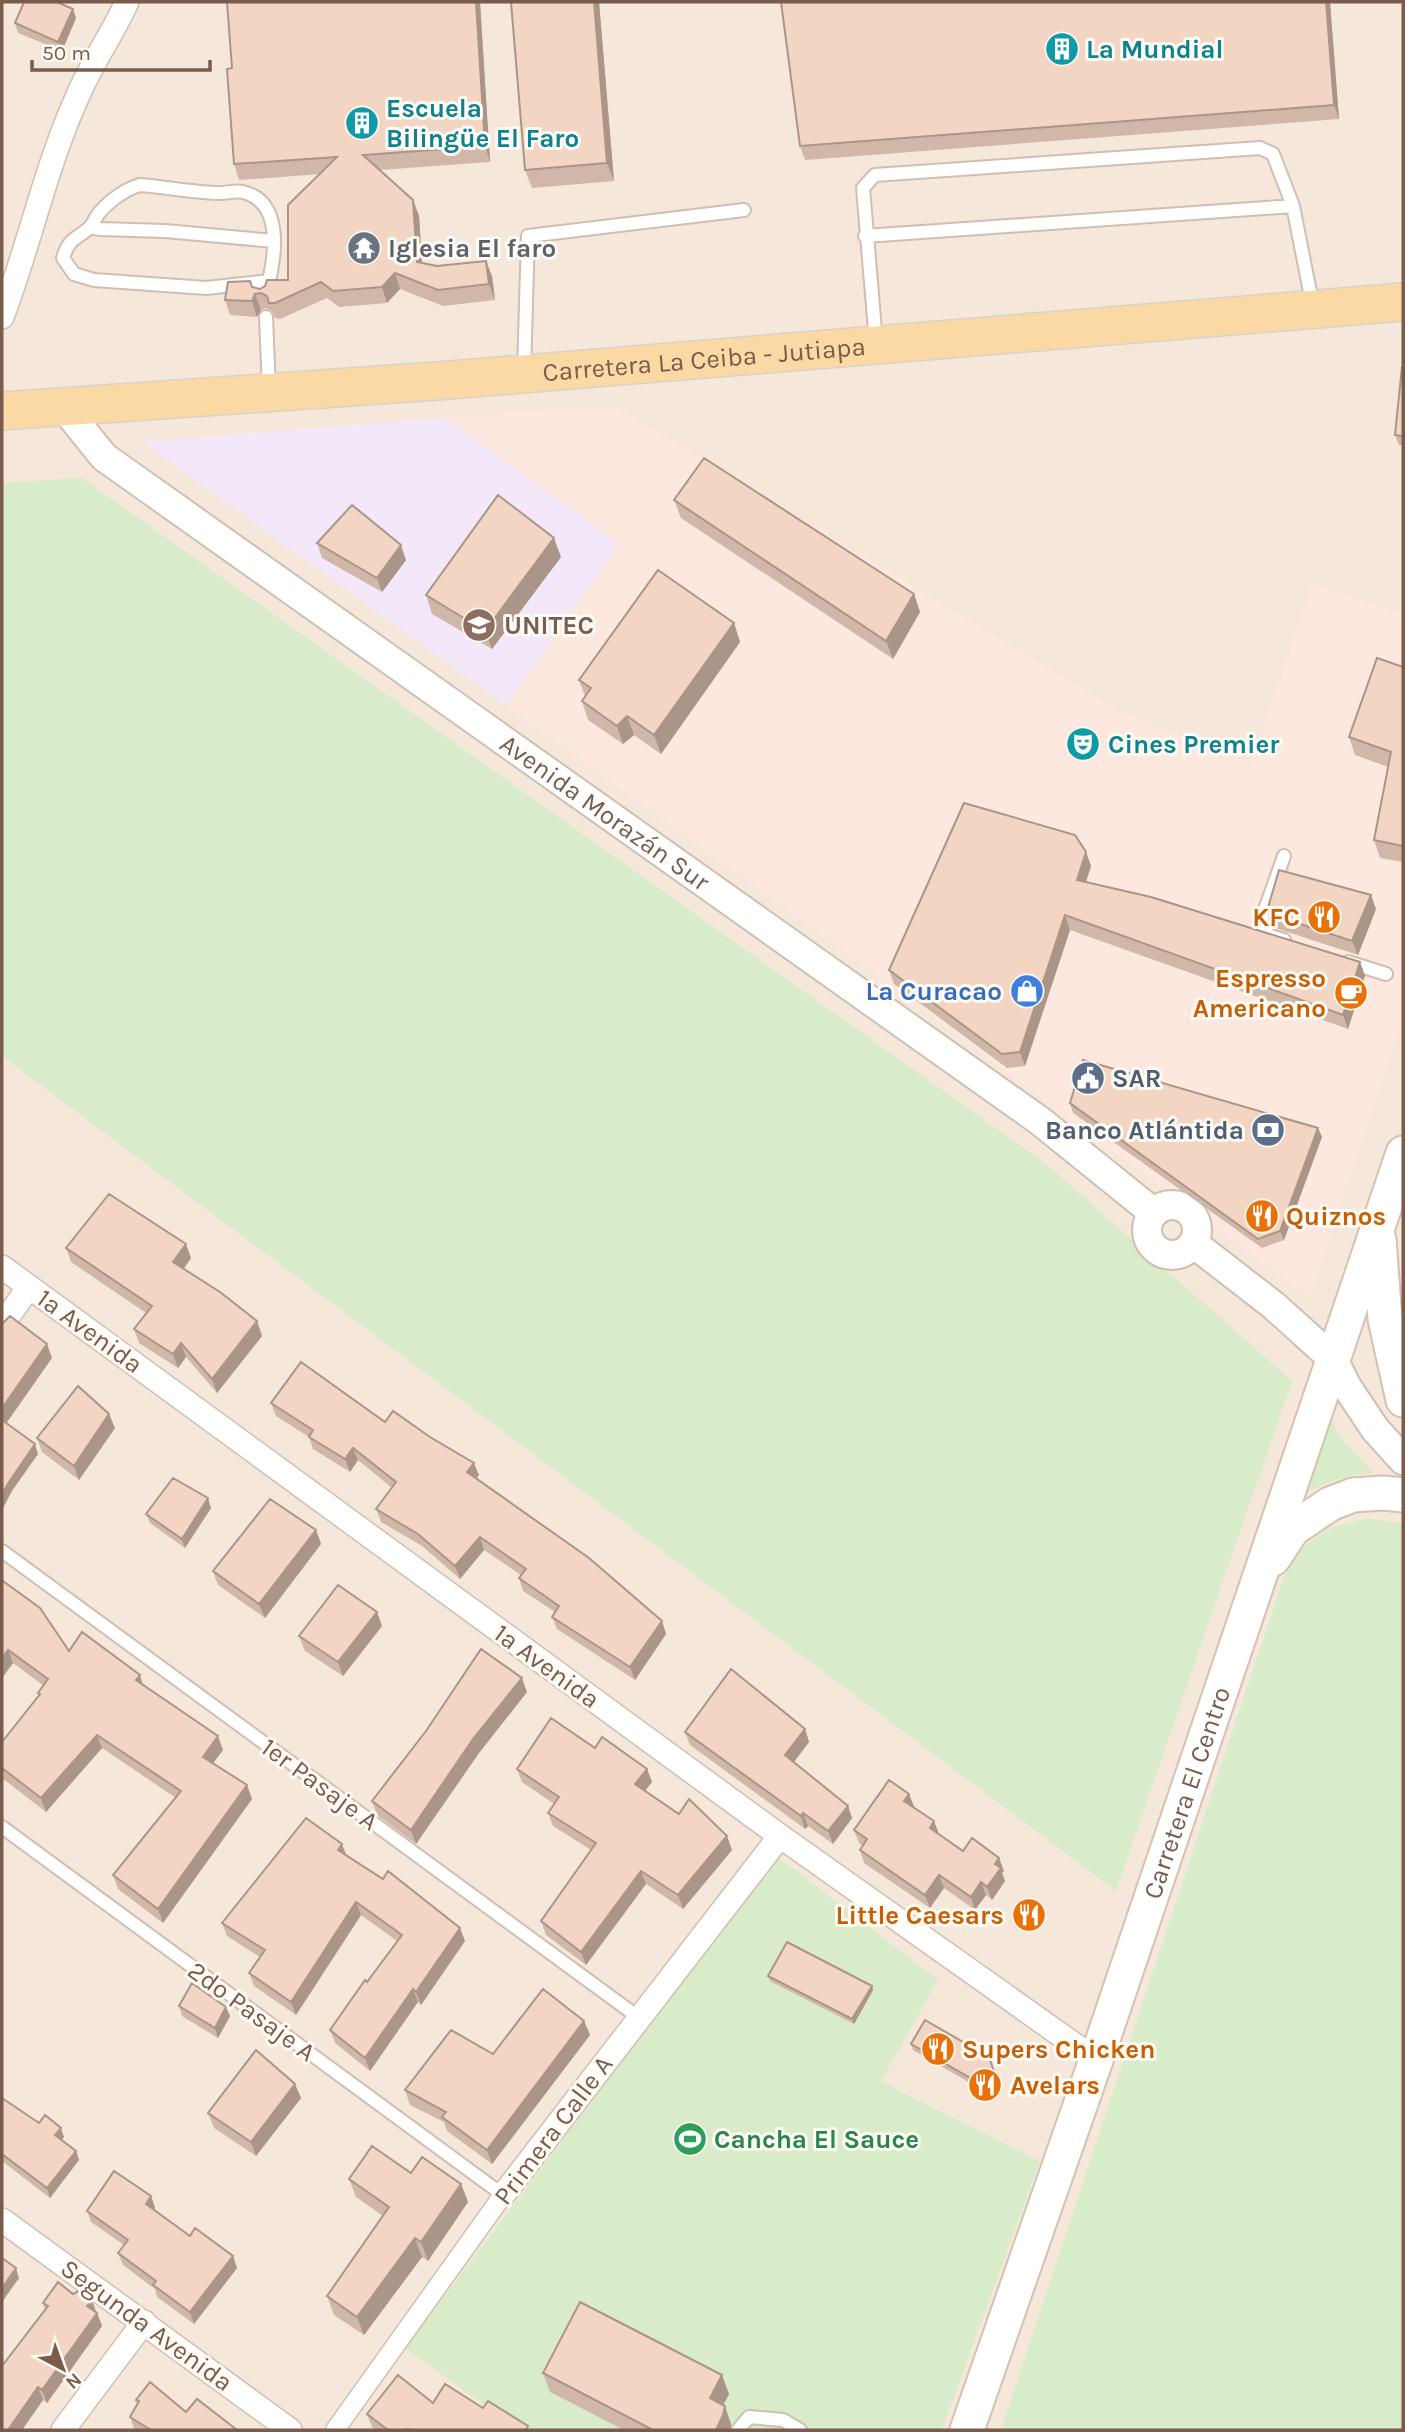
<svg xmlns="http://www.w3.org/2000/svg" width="1405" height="2432" font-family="Karla,sans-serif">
  <rect width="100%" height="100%" fill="#fdf6ec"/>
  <path fill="#f5e8da" d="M2,2h1401v2428h-1401z"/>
  <path fill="#fde8e0" d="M613,405l506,306 131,54 63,-182 90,32v402l-93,282 -427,-320 -740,-537z"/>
  <path fill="#f3e8fa" d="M445,418l174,126 -113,161 -363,-263z"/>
  <path fill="#d8ecc9" d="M82,478l963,685 247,218 -176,510 -1114,-835v-573z
    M1329,1413l11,25 34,35c-26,1 -47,8 -70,21z
    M1367,1519l36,4v907h-402l282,-851c21,-39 40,-53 84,-60z
    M778,1857l160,123 -57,101 159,80 -98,269h-423l-114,-82z"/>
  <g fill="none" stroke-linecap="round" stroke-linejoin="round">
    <g stroke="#d1beb0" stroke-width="16">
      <path id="service" d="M90,227l10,2 65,2 109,10
        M865,236l428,-30 20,101
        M265,296c9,-31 22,-93 -22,-104 -8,-2 -19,2 -27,1 -25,-1 -51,-6 -76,-8 -14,4 -30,15 -40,27 -4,4 -6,10 -9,14 -13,14 -21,9 -28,32l11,16 20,6 112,8 63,-7
        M266,317l3,72
        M876,342l-13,-154 12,-13 385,-27 13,6 20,52
        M524,371l4,-135 216,-26
        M1284,856l-22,62v9l8,9 14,4
        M1348,962l38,12
        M2,1551l636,466
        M2,1827l501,368
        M738,2430l11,-13 34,3 17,10"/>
    </g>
    <g stroke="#d1beb0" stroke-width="21">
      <path id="pedestrian" d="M335,2430l168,-235"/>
    </g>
    <g stroke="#d1beb0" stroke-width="26">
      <path id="minor" d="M2,317c28,-74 44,-152 77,-224 14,-32 34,-60 48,-91
        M2,1267l778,569 316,224
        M2,1325l27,-38
        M503,2195l277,-359
        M2,2220l288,210
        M63,2430l81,-108"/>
    </g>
    <g stroke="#d1beb0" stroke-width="32">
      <g id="tertiary">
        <path id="s1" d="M62,405l42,52 936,664 114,92"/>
        <circle cx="1172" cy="1230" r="25"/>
        <path d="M1193,1243l80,62 60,54 14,28 28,42 28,31"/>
      </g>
    </g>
    <g stroke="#d6c0b0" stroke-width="37">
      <g id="secondary">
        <path d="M1379,1240l6,79 18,81"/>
        <path d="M1273,1559l20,-30 37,-25 23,-9 30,-2 20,2"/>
        <path id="s2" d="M967,2430l129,-370 307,-907"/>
      </g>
    </g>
    <g stroke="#dad1cd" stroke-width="40">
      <g id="primary">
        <path id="s3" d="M2,411l435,-30 966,-79"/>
      </g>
    </g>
    <use href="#service" stroke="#fff" stroke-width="12"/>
    <use href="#pedestrian" stroke="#fff" stroke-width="18"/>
    <use href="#minor" stroke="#fff" stroke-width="23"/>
    <use href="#tertiary" stroke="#fff" stroke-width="28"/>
    <use href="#secondary" stroke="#fff" stroke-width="33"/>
    <use href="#primary" stroke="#fbd9a5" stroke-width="37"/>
  </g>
  <path fill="#d1b7a8" d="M480,2l10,160 -110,8 33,30 6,16 3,47 70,13 3,24 -52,6 -43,-17 -13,14 -48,4 -12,-9 -47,21 -5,-1 -3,-7 -6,-3 -5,2 -4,7 -27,-2 -5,-15 27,-13 8,2 28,-9 32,-106 -81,6 -5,-16 -2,-96z
    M511,2h88l15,179 -82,7 -7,-18z
    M781,2h549l9,117 -534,41 -5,-14z
    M76,18l-14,33 -44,-18 -3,-10z
    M1403,367v78h-4l-4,-10z
    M674,500l240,94 6,18 -27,47 -212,-141z
    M317,543l89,17 -24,32 -60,-34z
    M561,557l-69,92 -60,-35 -6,-19z
    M734,623l6,19 -79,112 -27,-19 -11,9 -35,-24 -6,-19 3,-5 -6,-16z
    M1403,667v195l-23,-4 -6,-18 14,-73 -33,-12 -6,-18z
    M1086,852l5,14 -5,16 274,80 5,14 -17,53 -278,-99 -45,136 -18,2 -113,-84 -5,-14z
    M1376,909l-18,46 -83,-27 -3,-3 -5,-14z
    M1070,1103l252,34 -38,103 -22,8 -189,-135z
    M66,1248l125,10 -7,11 73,52 5,15 -45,57 -31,-36 -8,11 -39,-25 -5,-14 12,-16 -75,-51z
    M271,1403l114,19 94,53 -2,3 185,143 4,13 -31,46 -78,-51 -5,-12 3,-5 -32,-21 -4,-13 2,-3 -37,-25 -24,29 -38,-33 -41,-24 -5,-13 16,-21 -34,-28 -8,12 -37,-23 -4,-12 -33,-21z
    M115,1428l-36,52 -37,-28 -5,-14z
    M211,1508l-26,40 -35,-25 -4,-9z
    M316,1530l5,14 -56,74 -47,-33 -5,-14z
    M2,1583l67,68 74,35 80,64 -10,13 39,36 -89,124 -45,-34 -5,-14 63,-77 -74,-50 -56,64 -44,-34v-36l37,-46 -1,-3 6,-7 -31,-23 -11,15z
    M382,1626l-39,50 -38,-25 -6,-15z
    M527,1692l-48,61 -63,91 -39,-29 -5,-14z
    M805,1729l4,13 -15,20 54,44 4,12 -19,26 -25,-18 -3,3 -115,-84 -5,-13z
    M595,1748l52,21 5,13 -7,9 87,59 -49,59 -37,-25 -60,81 -40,-30 -5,-14 50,-71 -38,-24 -5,-13 6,-9 -32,-22 -5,-13z
    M909,1794l5,13 24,27 25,17 41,20 -2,2 3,8 -13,19 -6,-5 -11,15 -31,-22 -14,20 -66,-45 -4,-13 3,-4 -4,-3 -5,-13z
    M346,1855l119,86 -44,64 -3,-3 -48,69 -35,-28 -5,-13 37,-48 30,-41 -36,-26 -65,100 -42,-29 -5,-13 11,-16 -33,-21 -5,-13z
    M768,1976l104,10 1,4 -19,34 -84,-43z
    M179,2006l51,10 -12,22 -36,-22z
    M584,2021l6,14 -98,129 -45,-33 -3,-9 -34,-17 -5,-15 88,-36z
    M911,2044l87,38 -7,13 -78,-45z
    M295,2084l6,14 -45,58 -42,-28 -6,-15z
    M2,2098l37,25 25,14 -2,3 14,11 3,9 -29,38 -48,-37z
    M411,2173l50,11 7,18 -40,59 -6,-4 -58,78 -30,-20 -7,-19 56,-80 -27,-19 -7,-18z
    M151,2196l4,12 -1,2 36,26 47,32 -43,56 -37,-27 -2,-8 -32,-24 -5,-12 6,-8 -33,-23 -4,-11z
    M73,2294l19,6 10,26 -55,77 -4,-3 -21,30 23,-120 -2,-7z
    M543,2373l186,21 -6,11 8,19v6h-107l-74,-38z
    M136,2400l50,12 51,18h-101l-2,-1 -4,-12 7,-13z
    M433,2403l50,5 45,18 1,4h-153l-4,-3 -5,-13z"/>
  <path fill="#aa9588" d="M476,2h4l10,160 -5,-16z
    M594,2h5l15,179 -7,-18z
    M1326,2h4l9,117 -5,-14z
    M73,9l3,9 -14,33 -4,-9z
    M413,200l6,16 4,61 -6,-15z
    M486,261l6,15 3,24 -6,-16z
    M395,273l5,16 -13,14 -5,-16z
    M255,294l6,16 -4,7 -5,-16z
    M554,538l7,19 -69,92 -7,-18z
    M401,545l5,15 -24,32 -5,-14z
    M914,594l6,18 -27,47 -7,-18z
    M734,623l6,19 -79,112 -7,-19z
    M627,716l7,19 -11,9 -6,-18z
    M1086,852l5,14 -9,28 -5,-14z
    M1371,895l5,14 -18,46 -6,-14z
    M1065,915l5,15 -45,136 -5,-14z
    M1360,962l5,14 -17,53 -5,-14z
    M1318,1128l4,9 -38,103 -4,-9z
    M186,1244l5,14 -13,18 -5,-14z
    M257,1321l5,15 -45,57 -5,-14z
    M181,1343l5,14 -8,11 -5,-14z
    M47,1344l5,14 -49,70 -1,-4v-16z
    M109,1414l6,14 -36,52 -5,-14z
    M35,1444l3,10 -26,37 -10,19v-16l7,-12z
    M353,1448l5,12 -8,12 -5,-13z
    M474,1463l5,12 -7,9 -5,-12z
    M208,1498l3,10 -26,40 -3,-9z
    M316,1530l5,14 -56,74 -6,-14z
    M480,1537l4,13 -24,29 -5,-13z
    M377,1612l5,14 -39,50 -5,-14z
    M662,1621l4,13 -31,46 -5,-13z
    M8,1650l5,13 -11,15v-20z
    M140,1675l4,14 -8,-9z
    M522,1678l5,14 -48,61 -63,91 -5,-14 62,-91z
    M805,1729l4,13 -19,25 -5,-12z
    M97,1735l5,13 -56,64 -5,-14z
    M218,1736l5,14 -15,20 -5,-13z
    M647,1769l5,13 -12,15 -5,-13z
    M247,1785l5,14 -89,124 -5,-14z
    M909,1794l5,13 -5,7 -5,-13z
    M848,1806l4,12 -19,26 -5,-13z
    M803,1813l5,13 -3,3 -4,-13z
    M934,1821l5,13 -9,-6z
    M727,1836l5,14 -49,59 -5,-14z
    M342,1844l5,13 -9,-7z
    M999,1858l5,13 -2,2 3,8 -13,19 -5,-13 8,-23z
    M641,1871l5,13 -60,81 -5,-13z
    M939,1875l5,13 -14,20 -5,-13z
    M981,1882l5,13 -11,15 -4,-13z
    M356,1902l5,13 -65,100 -5,-13z
    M460,1928l5,13 -44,64 -5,-13z
    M872,1986l1,4 -19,34 -2,-5z
    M413,1989l5,13 -48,69 -5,-13z
    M226,2007l4,9 -12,22 -3,-10z
    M584,2021l6,14 -98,129 -5,-14z
    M989,2057l9,25 -7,13 -3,-7z
    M295,2084l6,14 -45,58 -5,-14z
    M61,2128l3,9 -6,8 -3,-10z
    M76,2151l3,9 -29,38 -3,-10z
    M461,2184l7,18 -40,59 -7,-19z
    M151,2196l4,12 -5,7 -4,-11z
    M415,2238l7,19 -58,78 -7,-18z
    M233,2256l4,12 -43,56 -4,-12z
    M16,2268l3,10 -17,24v-14z
    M92,2300l4,13 -9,-7z
    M97,2313l5,13 -55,77 -5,-13z
    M722,2375l7,19 -12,23 -7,-19z
    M38,2387l5,13 -21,30h-14z
    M725,2406l6,18v6h-15z"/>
  <path fill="#f3d5c3" stroke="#aa9588" stroke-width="2" d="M24,2h33l16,7 -15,33 -43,-19z
    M227,2h249l9,144 -122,9 50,45 4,62 20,4 49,-5 3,23 -51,6 -43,-17 -13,14 -49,4 -12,-9 -46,21h-6l-2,-7 -6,-3 -6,1 -3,7 -27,-1 3,-18 22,-1 2,6 8,2 5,-3 2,-6h21v-75l49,-48 -103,7 -7,-95 5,-1z
    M511,2h83l13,161 -82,7z
    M781,2h545l8,103 -534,41z
    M1402,367h1v69l-8,-1z
    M704,458l210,136 -28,47 -212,-141z
    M498,495l56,43 -69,93 -59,-36z
    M352,505l49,40 -24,33 -60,-35z
    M658,570l76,53 -80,112 -27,-19 -10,10 -35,-25 9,-13 -12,-8z
    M1377,658l26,9v179l-29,-6 17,-88 -42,-15z
    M964,803l111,32 11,17 -9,28 74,17 209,65 -17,53 -278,-100 -45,137 -18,2 -113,-84z
    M1279,870l92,25 -19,46 -82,-27 -3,-3z
    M1083,1060l235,68 -38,103 -22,8 -188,-136z
    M109,1194l77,50 -13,18 47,30 37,29 -45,58 -31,-36 -8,11 -39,-25 18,-23 -86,-58z
    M10,1316l37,28 -45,64v-84z
    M301,1362l84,60 8,-11 37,26 44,26 -7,9 122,86 73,63 -32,46 -78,-50 7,-11 -40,-28 7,-9 -46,-32 -25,29 -37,-32 -42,-25 20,-27 -43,-34 -8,11 -36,-22 4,-7 -42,-27z
    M78,1386l31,28 -35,52 -37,-28z
    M2,1420l33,24 -26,38 -7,12z
    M173,1478l35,20 -26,41 -36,-25z
    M270,1499l46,31 -57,74 -46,-33z
    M3,1581l37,27 29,43 13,-19 58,43 -4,5 82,56 -15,21 44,28 -89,124 -45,-34 68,-84 -84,-56 -56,63 -39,-30v-26l38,-48 -2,-1 10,-14 -40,-29 -6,8v-75z
    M338,1585l39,27 -39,50 -39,-26z
    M481,1649l41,29 -49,61 -62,91 -39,-29 54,-70z
    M731,1669l74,60 -20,26 63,51 -20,25 -25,-18 -2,3 -116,-84z
    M551,1718l44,30 7,-11 45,32 -12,15 44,30 10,-15 38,37 -49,59 -37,-24 -60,81 -40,-31 55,-78 -48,-30 11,-16 -42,-28z
    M889,1780l20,14 -5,7 30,20 -4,7 33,23 9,-13 27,20 -4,6 6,4 -14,19 -6,-5 -10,15 -32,-22 -14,20 -65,-45 7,-11 -13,-9z
    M306,1818l36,26 -4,6 45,29 5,-8 72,57 -44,64 -3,-3 -48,69 -35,-28 35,-50 2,2 35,-47 -46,-33 -65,100 -42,-29 16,-23 -43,-27z
    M787,1942l85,44 -20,33 -84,-43z
    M192,1983l34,24 -11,21 -36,-22z
    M543,1989l41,32 -97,129 -45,-33 4,-5 -41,-22 46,-60 42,24z
    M925,2020l64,37 6,18 -7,13 -77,-44z
    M256,2050l39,34 -44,58 -43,-29z
    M2,2098l37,25 6,-8 16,13 -6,7 21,16 -29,37 -45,-34z
    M372,2146l39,27 11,-16 39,27 -40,58 -6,-4 -58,79 -30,-21 62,-89 -40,-28z
    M114,2171l37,25 -5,8 44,32 5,-8 38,28 -43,56 -37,-27 3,-4 -38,-28 10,-13 -41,-29z
    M2,2258l14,10 -14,20z
    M58,2282l15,12 6,-3 13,9 -5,6 10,7 -55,77 -4,-3 -30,43h-6v-64l46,-60 -5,-3z
    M580,2302l142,73 -12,23 15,8 -2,9 -7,15h-63l-110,-57z
    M398,2375l35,28 12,-19 38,24 5,-7 40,25 -2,3 1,1h-117l-2,-1 -1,1h-19l-21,-16z
    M150,2382l36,30 11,-13 40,31h-86l-21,-13 9,-16 -3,-1z"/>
  <defs>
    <g id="building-disc" transform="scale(1.75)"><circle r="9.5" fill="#0f9aa8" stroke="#fffaf3"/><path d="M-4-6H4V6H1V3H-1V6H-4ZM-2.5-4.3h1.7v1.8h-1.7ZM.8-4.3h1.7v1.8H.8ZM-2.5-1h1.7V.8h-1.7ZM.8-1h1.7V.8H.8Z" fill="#fff"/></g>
    <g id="temple-disc" transform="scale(1.75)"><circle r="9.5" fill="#6b7280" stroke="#fffaf3"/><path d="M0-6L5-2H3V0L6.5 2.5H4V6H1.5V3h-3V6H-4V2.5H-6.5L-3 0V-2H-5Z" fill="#fff"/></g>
    <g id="university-disc" transform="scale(1.75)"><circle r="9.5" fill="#8d6e63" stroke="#fffaf3"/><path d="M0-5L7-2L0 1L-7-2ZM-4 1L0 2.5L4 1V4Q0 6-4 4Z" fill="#fff"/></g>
    <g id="theatre-disc" transform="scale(1.75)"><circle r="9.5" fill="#0f9aa8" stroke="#fffaf3"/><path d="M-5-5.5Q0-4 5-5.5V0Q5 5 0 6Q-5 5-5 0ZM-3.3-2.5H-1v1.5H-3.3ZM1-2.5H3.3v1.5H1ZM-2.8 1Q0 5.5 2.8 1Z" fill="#fff"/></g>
    <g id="restaurant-disc" transform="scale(1.75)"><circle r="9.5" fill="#e8710a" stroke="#fffaf3"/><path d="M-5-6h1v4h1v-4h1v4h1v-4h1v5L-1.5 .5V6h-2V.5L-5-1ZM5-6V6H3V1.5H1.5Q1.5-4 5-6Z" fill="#fff"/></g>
    <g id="shop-disc" transform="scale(1.75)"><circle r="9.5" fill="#3f7fe0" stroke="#fffaf3"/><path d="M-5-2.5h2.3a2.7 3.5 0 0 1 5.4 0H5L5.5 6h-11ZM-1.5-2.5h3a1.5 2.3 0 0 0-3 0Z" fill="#fff"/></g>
    <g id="cafe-disc" transform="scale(1.75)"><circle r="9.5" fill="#e8710a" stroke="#fffaf3"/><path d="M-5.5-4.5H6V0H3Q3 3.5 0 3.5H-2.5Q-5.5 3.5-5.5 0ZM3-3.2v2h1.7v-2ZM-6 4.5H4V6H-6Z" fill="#fff"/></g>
    <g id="civic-disc" transform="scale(1.75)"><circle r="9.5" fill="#5c6f8a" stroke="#fffaf3"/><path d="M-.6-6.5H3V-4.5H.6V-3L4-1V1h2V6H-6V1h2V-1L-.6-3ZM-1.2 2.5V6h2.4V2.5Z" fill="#fff"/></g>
    <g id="bank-disc" transform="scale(1.75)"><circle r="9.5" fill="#5c6f8a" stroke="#fffaf3"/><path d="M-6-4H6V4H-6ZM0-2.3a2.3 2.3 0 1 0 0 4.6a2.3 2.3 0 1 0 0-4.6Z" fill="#fff"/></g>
    <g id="stadium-disc" transform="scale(1.75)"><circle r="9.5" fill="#2e9e5b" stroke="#fffaf3"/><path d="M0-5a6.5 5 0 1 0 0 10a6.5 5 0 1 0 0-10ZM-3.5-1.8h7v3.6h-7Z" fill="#fff"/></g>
  </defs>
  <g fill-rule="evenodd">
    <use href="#building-disc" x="1062" y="49"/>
    <use href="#building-disc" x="362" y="123"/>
    <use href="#temple-disc" x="364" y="248"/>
    <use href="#university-disc" x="479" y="625"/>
    <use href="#theatre-disc" x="1083" y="744"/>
    <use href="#restaurant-disc" x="1324" y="917"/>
    <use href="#shop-disc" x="1027" y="991"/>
    <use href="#cafe-disc" x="1351" y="993"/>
    <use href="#civic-disc" x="1088" y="1078"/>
    <use href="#bank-disc" x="1268" y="1130"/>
    <use href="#restaurant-disc" x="1262" y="1216"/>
    <use href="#restaurant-disc" x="1029" y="1915"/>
    <use href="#restaurant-disc" x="938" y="2049"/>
    <use href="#restaurant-disc" x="985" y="2085"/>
    <use href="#stadium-disc" x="690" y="2139"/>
  </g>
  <g text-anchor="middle" stroke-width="6" stroke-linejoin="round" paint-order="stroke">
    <g font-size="26" font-weight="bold" fill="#0d838f" stroke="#fffaf3" text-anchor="start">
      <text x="1086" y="58">La Mundial</text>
      <text x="386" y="117">Escuela<tspan x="386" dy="30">Bilingüe El Faro</tspan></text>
      <text x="1108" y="753">Cines Premier</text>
    </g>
    <g font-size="26" font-weight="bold" fill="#5b616d" stroke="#fffaf3" text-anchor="start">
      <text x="388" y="257">Iglesia El faro</text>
    </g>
    <g font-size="26" fill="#7a5c4d" stroke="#fffaf3">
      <text dy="9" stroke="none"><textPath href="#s3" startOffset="704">Carretera La Ceiba - Jutiapa</textPath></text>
      <text dy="9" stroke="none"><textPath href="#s1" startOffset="681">Avenida Morazán Sur</textPath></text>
      <text transform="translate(90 1331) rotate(36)" y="9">1a Avenida</text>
      <text transform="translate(547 1666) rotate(36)" y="9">1a Avenida</text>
      <text transform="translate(320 1784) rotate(36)" y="9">1er Pasaje A</text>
      <text dy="9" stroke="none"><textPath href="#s2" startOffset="674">Carretera El Centro</textPath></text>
      <text transform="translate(252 2011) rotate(36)" y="9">2do Pasaje A</text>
      <text transform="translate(553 2130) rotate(-53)" y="9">Primera Calle A</text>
      <text transform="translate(147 2325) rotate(36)" y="9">Segunda Avenida</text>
    </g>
    <g font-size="26" font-weight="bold" fill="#785e54" stroke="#fffaf3" text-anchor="start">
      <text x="504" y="634">UNITEC</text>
    </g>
    <g font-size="26" font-weight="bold" fill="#c56008" stroke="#fffaf3" text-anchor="end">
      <text x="1300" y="926">KFC</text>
      <text x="1326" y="987">Espresso<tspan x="1326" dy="30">Americano</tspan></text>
      <text x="1286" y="1225" text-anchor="start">Quiznos</text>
      <text x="1004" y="1924">Little Caesars</text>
      <text x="962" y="2058" text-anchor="start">Supers Chicken</text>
      <text x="1010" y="2094" text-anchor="start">Avelars</text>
    </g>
    <g font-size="26" font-weight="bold" fill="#366cbe" stroke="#fffaf3" text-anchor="end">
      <text x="1002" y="1000">La Curacao</text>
    </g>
    <g font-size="26" font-weight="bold" fill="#4e5e75" stroke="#fffaf3" text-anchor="start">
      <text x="1112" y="1087">SAR</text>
      <text x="1244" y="1139" text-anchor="end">Banco Atlántida</text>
    </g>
    <g font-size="26" font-weight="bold" fill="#27864d" stroke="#fffaf3" text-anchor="start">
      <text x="714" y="2148">Cancha El Sauce</text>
    </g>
  </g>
  <rect width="1405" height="2432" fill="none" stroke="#7a5c4d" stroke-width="7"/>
  <g transform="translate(63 2369) rotate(139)" stroke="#fffaf3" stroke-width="5" paint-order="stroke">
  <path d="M0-5L12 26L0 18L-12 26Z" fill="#7a5c4d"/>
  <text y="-10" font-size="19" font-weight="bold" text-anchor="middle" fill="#7a5c4d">N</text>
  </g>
  <path d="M32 60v10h178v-10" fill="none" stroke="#7a5c4d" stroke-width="3.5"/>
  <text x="42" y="60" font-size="21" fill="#7a5c4d" stroke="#fffaf3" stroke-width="5" paint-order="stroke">50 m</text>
</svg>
